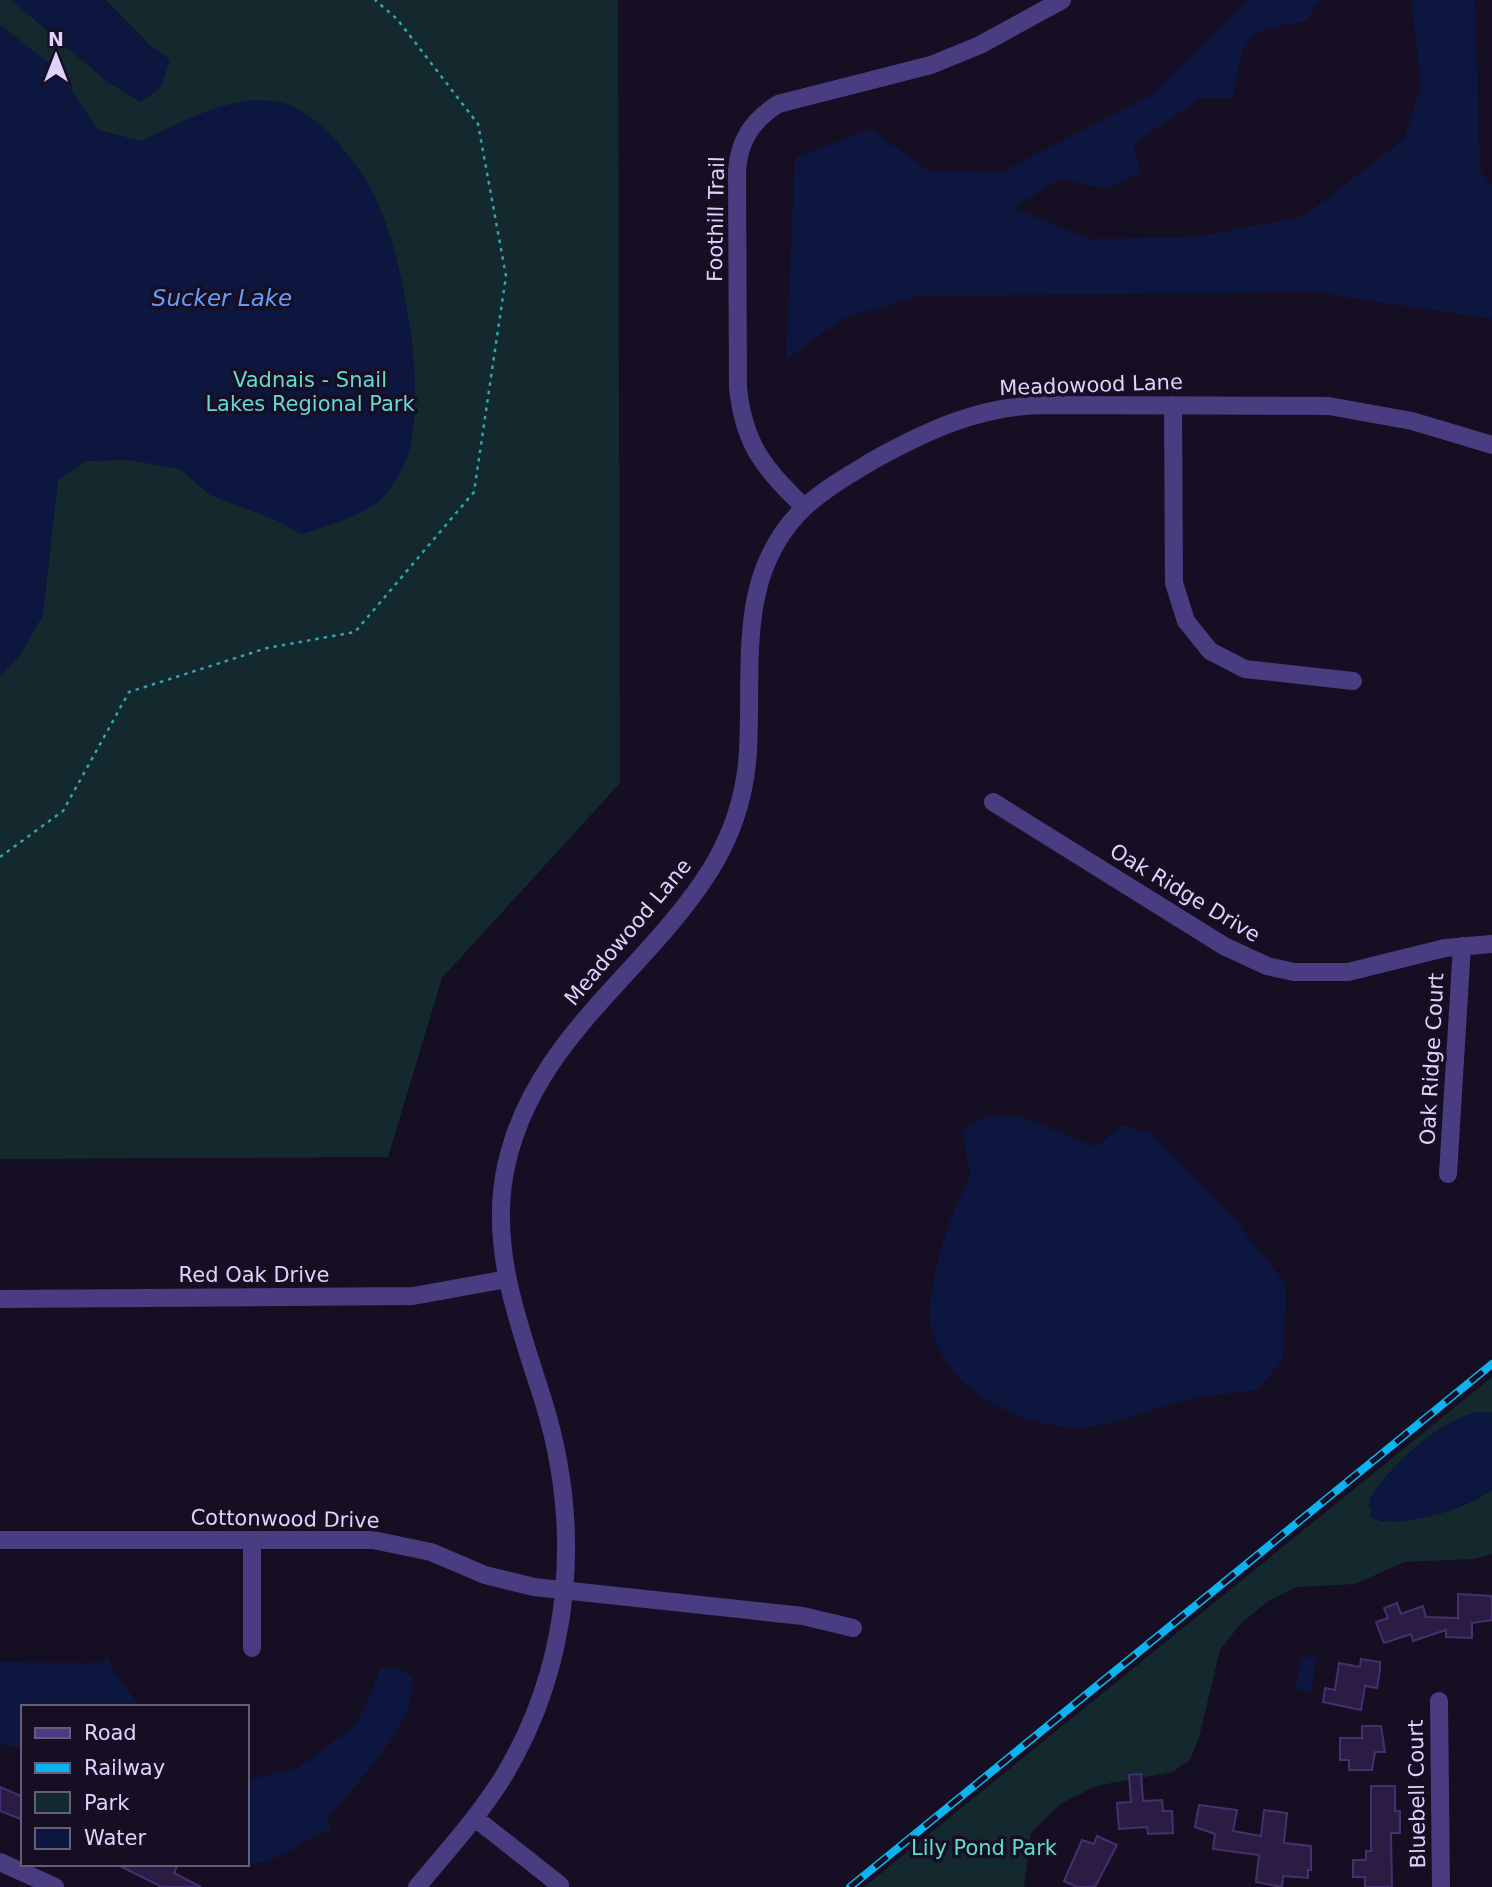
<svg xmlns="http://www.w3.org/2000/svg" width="1492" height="1887" font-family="'DejaVu Sans',sans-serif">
  <rect width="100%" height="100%" fill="#160f23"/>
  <path fill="#13292d" d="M0,0h618l2,783 -178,195 -54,179 -388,2z
    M1492,1377v36c-41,-4 -109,55 -123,92l11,16c38,0 80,-9 112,-31v64l-18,5 -70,3 -49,22 -59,3 -28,14 -27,22 -21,27 -21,87 -9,23 -18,12 -76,14 -36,18 -29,29 -7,54h-160z"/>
  <path fill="#0c163f" d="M11,0h95l45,46 19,14 -9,27 -20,15 -32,-19z
    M1247,0h73l-14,21c-64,11 -62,13 -73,77h-32l-68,47 8,28 -34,16 -48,-10 -45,29 75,31 108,-2 107,-21 100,-77 17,-54 -10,-85h64l5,171 12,14v134l-179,-27 -393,4 -75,21 -59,43 9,-202 75,-29 59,42 70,2 151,-77z
    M0,25l58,45 40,60 43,11c42,-19 97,-52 145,-37 32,11 62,48 80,76 35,55 66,221 39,282 -4,11 -12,23 -19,32 -16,20 -61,33 -85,40l-25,-14 -66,-25 -30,-26 -51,-9 -43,1 -28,19 -15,135 -22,39 -21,23z
    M988,1116l35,1 73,30 26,-22 30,9 74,75 60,75 -3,76 -26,30c-21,3 -43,4 -63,8 -34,7 -92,33 -125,30 -61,-7 -131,-44 -140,-111 -1,-8 2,-18 3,-26 7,-43 19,-78 39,-116l-10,-44z
    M1480,1412l12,1v77c-24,17 -94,42 -121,27l-1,-18c17,-31 74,-83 110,-87z
    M108,1656l1,8 31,43h-117v41l-23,-4v-82l91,1 14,-1z
    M1301,1656l15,2 -5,34 -15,-3z
    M385,1666l20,5 8,7c2,47 -55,105 -85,138l3,16c-18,-4 -50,35 -84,31v-83l51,-12 55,-41 10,-15 18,-44z"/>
  <path fill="#2a1c43" stroke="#462f6e" stroke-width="2" d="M1458,1594l34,2v24l-20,3v15l-26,-1v-7l-33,11 -2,-7 -27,9 -8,-21 12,-4 -4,-10 13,-5 4,11 22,-8 3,11 32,1z
    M1361,1659l19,3v8l-3,18 -12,-2 -4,24 -38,-8 2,-14 10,2 4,-27 21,4z
    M1362,1726h19l4,26h-10l-3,18h-23v-10h-9v-22h22z
    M1141,1774l2,27 19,-1 1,11h9l1,22 -25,1 -1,-7 -28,2 -2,-26 14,-1 -2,-27z
    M1371,1786h24v25h5v22h-9l1,54h-27v-10h-12v-17h13v-9h5z
    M0,1787l23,10v23l-23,-9z
    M1199,1805l38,5 -4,21 28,5 3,-26 23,3 -3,30 27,3v24h-3v8l-25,-2 -1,11 -26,-5 3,-27 -46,-6 2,-15 -20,-7z
    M1097,1836l20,9 -22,42h-18l-13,-6 18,-41 12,4z
    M116,1864h62l-4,9 27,14h-39z"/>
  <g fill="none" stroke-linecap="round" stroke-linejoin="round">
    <path stroke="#35a3b0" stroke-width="2.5" stroke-dasharray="3.5 5" stroke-linecap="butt" d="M0,857l63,-46 66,-119 138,-44 88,-16 119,-140 32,-216 -28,-152 -81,-105 -22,-19"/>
    <path stroke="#4a3c80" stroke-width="18" d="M1173,405l1,178 12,38 24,30 35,18 108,12
      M804,507c-40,-39 -60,-62 -66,-119l-1,-217c2,-31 15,-50 41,-67l153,-39 49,-20 82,-45
      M993,802l231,144 43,20 27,6h54l97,-24 47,-4
      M1448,1174l14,-228
      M0,1299l413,-3 94,-17
      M0,1540h373l58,12 54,23 49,12 269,29 50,12
      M252,1648v-108
      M1439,1701l2,186
      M475,1818l85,67
      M0,1862l55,25
      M417,1887c30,-36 63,-72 88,-113 67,-113 77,-246 39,-371 -23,-73 -53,-148 -40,-226 23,-135 140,-201 207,-308 22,-36 35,-77 37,-119 5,-86 -13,-178 58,-244 20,-18 43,-31 66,-45 54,-30 105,-54 168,-56l289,1 83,15 80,24"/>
    <g stroke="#0bb4f1" stroke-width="8">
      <path id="rail" d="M850,1887l642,-523"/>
    </g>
    <use href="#rail" stroke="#160f23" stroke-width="5" stroke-dasharray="16" stroke-linecap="butt"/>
  </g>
  <g text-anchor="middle" stroke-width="7" stroke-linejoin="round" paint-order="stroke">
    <g font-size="21" fill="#dfd3fd" stroke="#160f23">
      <text transform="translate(716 219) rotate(-89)" y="7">Foothill Trail</text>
      <text transform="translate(1091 385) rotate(-2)" y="7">Meadowood Lane</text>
      <text transform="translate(1185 893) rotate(31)" y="7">Oak Ridge Drive</text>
      <text transform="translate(628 932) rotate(-50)" y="7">Meadowood Lane</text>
      <text transform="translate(1432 1059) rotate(-87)" y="7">Oak Ridge Court</text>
      <text x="254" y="1282">Red Oak Drive</text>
      <text transform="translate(285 1519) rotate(1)" y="7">Cottonwood Drive</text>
      <text transform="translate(1417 1794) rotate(-91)" y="7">Bluebell Court</text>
    </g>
    <g font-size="21" fill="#63dad0" stroke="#160f23">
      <text x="310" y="387">Vadnais - Snail<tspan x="310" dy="24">Lakes Regional Park</tspan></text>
      <text x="984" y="1855">Lily Pond Park</text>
    </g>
    <g font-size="23" font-style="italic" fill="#669cf8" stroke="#160f23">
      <text x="222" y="306">Sucker Lake</text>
    </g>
  </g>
  <rect x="21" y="1705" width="228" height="161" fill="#160f23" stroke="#665d7a" stroke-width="2"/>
  <rect x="35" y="1728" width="35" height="10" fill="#4a3c80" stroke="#665d7a" stroke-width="2"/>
  <text x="84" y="1740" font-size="21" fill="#dfd3fd">Road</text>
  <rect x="35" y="1763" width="35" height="10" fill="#0bb4f1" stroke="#665d7a" stroke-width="2"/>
  <text x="84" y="1775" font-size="21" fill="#dfd3fd">Railway</text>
  <rect x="35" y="1792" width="35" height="21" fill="#13292d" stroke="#665d7a" stroke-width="2"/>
  <text x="84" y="1810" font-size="21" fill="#dfd3fd">Park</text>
  <rect x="35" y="1828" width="35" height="21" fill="#0c163f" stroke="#665d7a" stroke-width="2"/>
  <text x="84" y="1845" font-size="21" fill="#dfd3fd">Water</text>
  <g transform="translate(56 56)" stroke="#160f23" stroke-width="5" paint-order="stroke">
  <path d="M0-5L12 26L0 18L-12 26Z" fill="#dfd3fd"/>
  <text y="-10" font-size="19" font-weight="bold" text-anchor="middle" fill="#dfd3fd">N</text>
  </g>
</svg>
